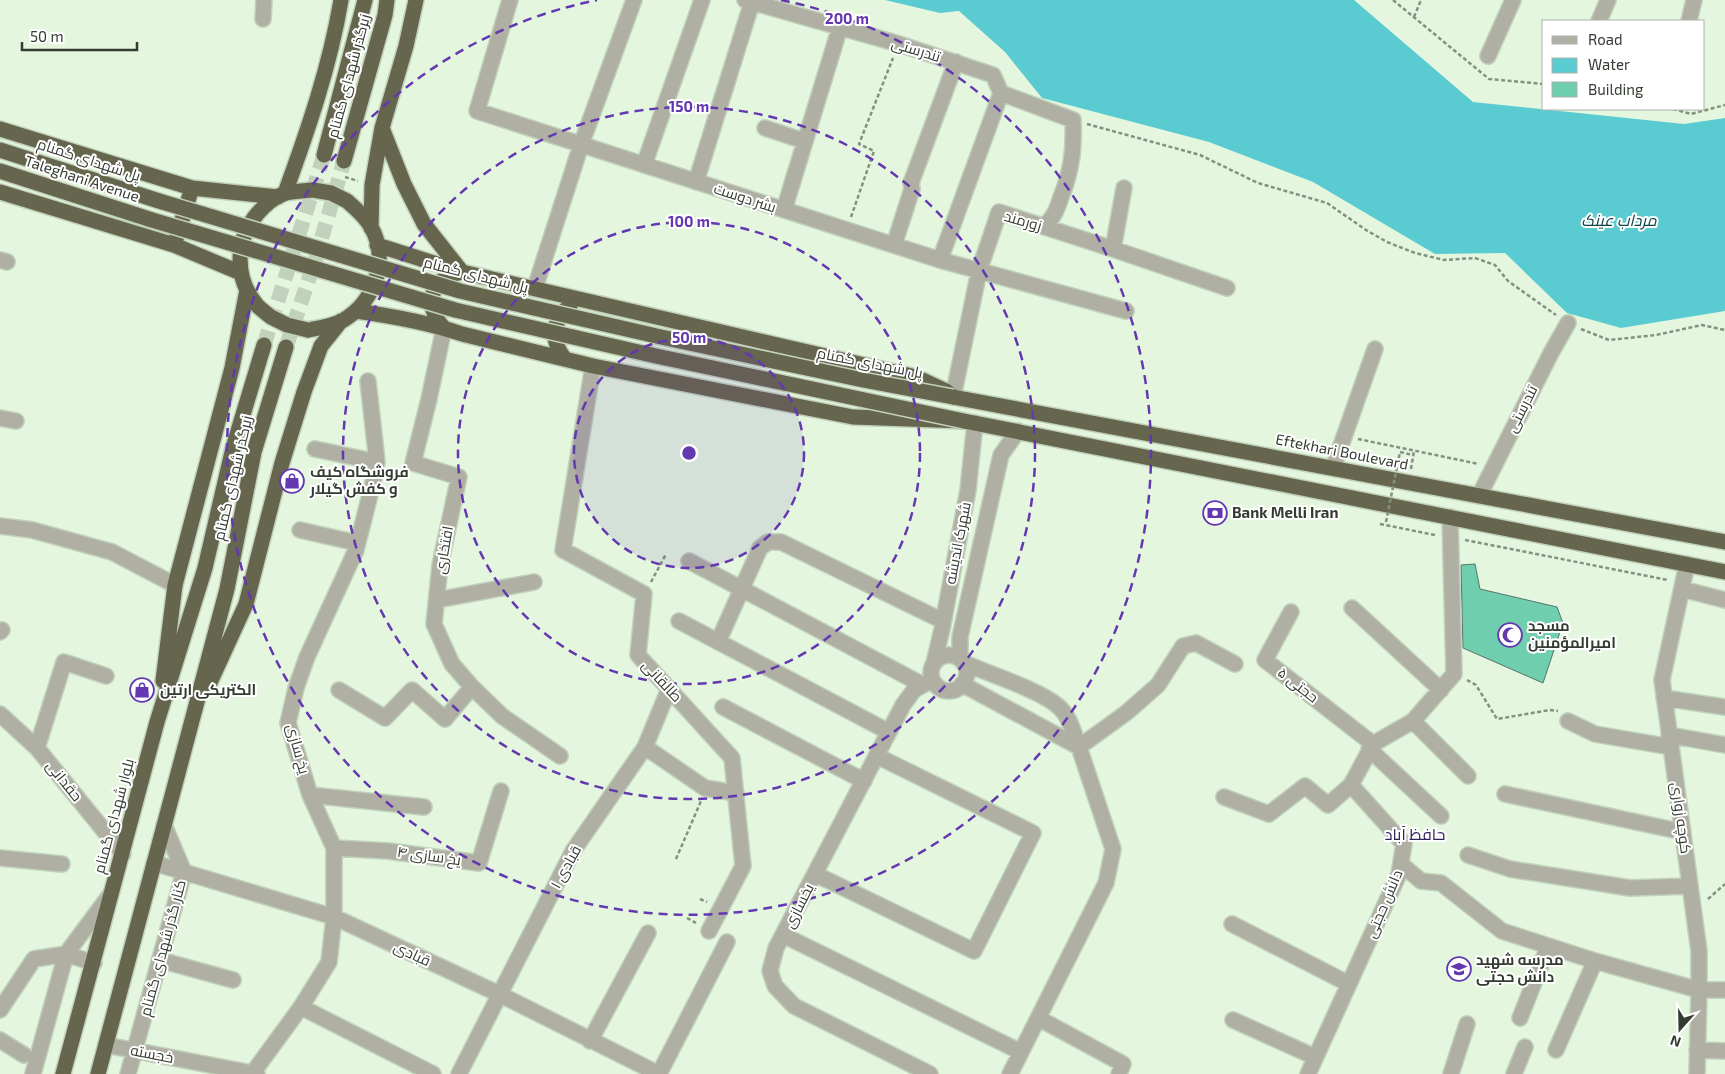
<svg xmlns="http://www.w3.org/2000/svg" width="1725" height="1074" font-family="'Exo 2',Cairo,sans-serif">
  <rect width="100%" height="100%" fill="#e4f7de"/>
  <path fill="#5bcbd2" d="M885,0h469l119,102 211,22 41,-6v193l-104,17 -54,-15 -62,-60 -70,1 -122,-72 -104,-40 -167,-44 -37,-46 -46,-41 -19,2z"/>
  <path fill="#6fceae" stroke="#58746a" d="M1475,564l5,25 77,18 6,16 -20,60 -80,-35 -2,-83z"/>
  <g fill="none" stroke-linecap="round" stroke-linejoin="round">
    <path stroke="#c1d1bb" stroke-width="15" stroke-dasharray="15 8" stroke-linecap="butt" d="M264,345l60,-190
      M286,347l29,-86 29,-100"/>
    <g stroke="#c1d1bb" stroke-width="18">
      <path id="minor" d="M510,0l-33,111 463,149 186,51
        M745,0l154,44 94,31 8,18 72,27c1,29 -1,50 -12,77 -4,12 -7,22 -18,29
        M263,19l1,-19
        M1599,21l9,-21
        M1689,21l5,-21
        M1488,56l25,-56
        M765,128l39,13
        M644,165l58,-165
        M696,182l56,-180
        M784,210l56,-183
        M894,245l18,-56 -1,-6 45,-121
        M1113,249l11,-61
        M0,260l7,2
        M940,260l61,-167
        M535,288l46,-143 53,-145
        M444,328l-15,71 -16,64 46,14 -19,88 -6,59 18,40 20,23 30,29 58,40
        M593,366l-30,184 81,44 -6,61 94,103 11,108 -34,65
        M953,397l26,-126 20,-59 114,37 114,39
        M0,418l16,3
        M315,449l62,13
        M1333,468l42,-119
        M1479,496l72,-143 17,-30
        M0,526l32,4 80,22 63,33
        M300,530l57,13
        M689,561l234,124
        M1687,564l-25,116 37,271v39l-2,84
        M1682,589l43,11
        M437,600l97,-18
        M1352,608l89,82
        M1291,612l-26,48 108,84
        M679,621l210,111
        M0,632l2,-2
        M718,642l42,-94 8,-6h13l162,79
        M931 673a18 18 0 1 1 36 0a18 18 0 1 1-36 0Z
        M960,659v-22l41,-182 17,-24
        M934,663l8,-34 26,-139 7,-67
        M962,684l117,63c-5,-12 -8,-28 -18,-38 -15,-17 -74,-36 -97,-46
        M339,690l46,28 27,-28 33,29 27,-32
        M1664,698l61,9
        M723,707l141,74
        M0,714l37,34 86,106
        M1413,721l55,55
        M1568,721l27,13 76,13
        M1669,735l56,10
        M645,747l60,41 31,5
        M37,748l27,-86 42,14
        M1369,749l72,67
        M1505,794l178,38
        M310,795l114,12
        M1224,797l45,17 36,-28 23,19 23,-20
        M334,848l54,3 91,12 22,-72
        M1468,855l42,14 120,19 60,-2
        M0,858l62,6
        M154,863l180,54 165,77 160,80
        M1401,864l20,17 20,2 61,48 93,30 104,29h26
        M815,874l159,77 59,-118 -156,-77
        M1232,924l117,60
        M783,935l238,117
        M160,960l73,20
        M301,1007l132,67
        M0,1010l34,-51 32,-5 28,9
        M1038,1018l85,46 -4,10
        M1520,1018l28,-71
        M1233,1020l82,37
        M0,1040l24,15
        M590,1041l58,-108
        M106,1045l151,29
        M1556,1050l39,-89
        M1697,1050l28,1
        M33,1074l33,-120 44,-59
        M128,1074l56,-202 -20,-47
        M252,1074l49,-67 28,-45 5,-45v-69l-24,-53 -22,-72 8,-35 11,-31 49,-107 17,-67 4,-21 -9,-81
        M459,1074l114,-223 72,-104 24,-58
        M659,1074l68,-132
        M930,1074l-136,-68 -19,-20 -5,-15 6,-23 127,-243 11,-15 18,-10
        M1010,1074l96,-191 7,-34 -34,-102 47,-34 32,-28 25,-39 13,-3 39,21
        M1308,1074l91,-200 5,-30 -53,-59 22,-41 40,-23 41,-47 -4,-157
        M1451,1074l16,-50
        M1514,1074l11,-27"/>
    </g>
    <g stroke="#c1d1bb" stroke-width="18">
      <path id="highway" d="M382,128l22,56 20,40 38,48
        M0,129l192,59 86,9
        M0,150l159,51
        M324,155l41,-155
        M344,161l41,-146 2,-15
        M0,171l152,49
        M0,192l174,53 67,28
        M285,193c23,-63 45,-127 56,-193
        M371,228l1,-43 10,-57 24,-82 10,-46
        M176,239l16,-51
        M377,245l85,27 454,105 30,14 7,6 772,145
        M356,311c36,5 71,11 106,23l131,32 260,51 111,4 761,151
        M271,317c-5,-4 -11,-8 -15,-13 -22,-27 -21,-65 2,-91 7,-8 18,-17 28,-20 9,-2 18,-2 27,-3
        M444,328c-22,-23 -13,-51 18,-56
        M308,330c11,-2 24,-4 34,-9 32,-18 48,-61 29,-94 -6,-11 -15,-18 -24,-26
        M565,359c-15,-18 -13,-39 5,-53
        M163,681l12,-96 57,-217 15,-78
        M208,687l38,-83 36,-141 22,-71 17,-46 20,-25
        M63,1074l94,-352 48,-154 28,-120 31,-103
        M98,1074l129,-485 27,-137 32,-105"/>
    </g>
    <path stroke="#849180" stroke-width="2.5" stroke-dasharray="4 2.5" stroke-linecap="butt" d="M1393,0l96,79 55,5
      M1414,17l7,-17
      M1673,109l18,5 34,-9
      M1087,124l113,31 58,28 69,20 39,27 21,12 28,11 29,7 31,-2 20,7 13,16 48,34
      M345,177l13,4
      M851,217l23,-66 -15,-7 34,-86
      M1581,329l28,11 47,-5 46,-10 23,5
      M1358,439l121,25
      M1400,452l13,3
      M1411,469l3,-18
      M1380,524l55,11
      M1465,540l203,40
      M651,582l15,-28
      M1467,680l9,5 21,34 53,-9 8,1
      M676,859l25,-58
      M700,899l7,3
      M1708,899l17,-15
      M687,918l9,5"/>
    <use href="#minor" stroke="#afafa3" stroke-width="15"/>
    <use href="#highway" stroke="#66654d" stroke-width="15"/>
    <g stroke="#c1d1bb" stroke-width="18" stroke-linecap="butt">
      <path id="highway-bridge" d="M313,190l18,3 16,8
        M159,201l301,90 201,46 202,43 90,17
        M152,220l303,90 201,46 308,65
        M271,317l16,8 21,5"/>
    </g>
    <path stroke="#849180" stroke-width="2.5" stroke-dasharray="4 2.5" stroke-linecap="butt" d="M1386,522l14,-70"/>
    <use href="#highway-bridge" stroke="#66654d" stroke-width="15"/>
  </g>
  <circle cx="689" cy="453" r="115" fill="#6338b0" fill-opacity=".12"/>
  <g fill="none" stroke="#6338b0" stroke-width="2.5" stroke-dasharray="9 6">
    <circle cx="689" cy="453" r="115"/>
    <circle cx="689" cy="453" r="231"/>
    <circle cx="689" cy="453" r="346"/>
    <path d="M781 0A462 462 0 1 1 597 0"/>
  </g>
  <defs>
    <g id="shop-ring" transform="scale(1.25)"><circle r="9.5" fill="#fff" stroke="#6338b0" stroke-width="1.5"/><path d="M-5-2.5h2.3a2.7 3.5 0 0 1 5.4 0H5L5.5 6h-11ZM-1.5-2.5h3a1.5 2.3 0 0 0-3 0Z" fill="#6338b0"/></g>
    <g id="bank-ring" transform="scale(1.25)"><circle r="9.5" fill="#fff" stroke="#6338b0" stroke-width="1.5"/><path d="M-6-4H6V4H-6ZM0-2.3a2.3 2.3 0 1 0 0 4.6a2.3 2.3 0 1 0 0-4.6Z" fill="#6338b0"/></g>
    <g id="mosque-ring" transform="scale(1.25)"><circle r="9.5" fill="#fff" stroke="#6338b0" stroke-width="1.5"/><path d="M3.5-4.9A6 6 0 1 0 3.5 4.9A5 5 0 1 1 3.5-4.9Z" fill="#6338b0"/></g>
    <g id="school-ring" transform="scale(1.25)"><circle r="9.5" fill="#fff" stroke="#6338b0" stroke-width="1.5"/><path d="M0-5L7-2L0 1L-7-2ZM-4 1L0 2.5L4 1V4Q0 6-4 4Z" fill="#6338b0"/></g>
  </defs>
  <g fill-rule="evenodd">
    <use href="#shop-ring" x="292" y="481"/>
    <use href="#bank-ring" x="1215" y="513"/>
    <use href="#mosque-ring" x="1510" y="635"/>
    <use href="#shop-ring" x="142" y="690"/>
    <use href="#school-ring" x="1459" y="969"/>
  </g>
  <g text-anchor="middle" stroke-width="4" stroke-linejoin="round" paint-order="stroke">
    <g font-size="15" fill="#343b31" stroke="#fff">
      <text transform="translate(916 50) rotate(17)" y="5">تندرستی</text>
      <text transform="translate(349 76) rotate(-75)" y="5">زیرگذر شهدای گمنام</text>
      <text transform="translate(89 160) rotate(18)" y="5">پل شهدای گمنام</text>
      <text transform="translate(82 179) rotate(18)" y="5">Taleghani Avenue</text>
      <text transform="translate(745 198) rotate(18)" y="5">بشر دوست</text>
      <text transform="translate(1023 221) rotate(16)" y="5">زورمند</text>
      <text transform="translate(476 275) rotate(14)" y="5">پل شهدای گمنام</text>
      <text transform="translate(870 363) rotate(11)" y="5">پل شهدای گمنام</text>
      <text transform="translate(1522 409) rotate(-63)" y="5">تندرستی</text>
      <text transform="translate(1342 452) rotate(11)" y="5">Eftekhari Boulevard</text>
      <text transform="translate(233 478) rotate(-77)" y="5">زیرگذر شهدای گمنام</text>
      <text transform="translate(958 543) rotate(-79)" y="5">شهرک اندیشه</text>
      <text transform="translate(444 550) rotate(-80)" y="5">افتخاری</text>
      <text transform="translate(662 681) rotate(47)" y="5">طالقانی</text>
      <text transform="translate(1298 685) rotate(38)" y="5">حجتی ۵</text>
      <text transform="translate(298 749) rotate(75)" y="5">یخ سازی</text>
      <text transform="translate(64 781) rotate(51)" y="5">حقدانی</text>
      <text transform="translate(114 816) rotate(-75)" y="5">بلوار شهدای گمنام</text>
      <text transform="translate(1681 818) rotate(82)" y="5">کوچه زواری</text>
      <text transform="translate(429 856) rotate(8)" y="5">یخ سازی ۴</text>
      <text transform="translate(566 867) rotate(-61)" y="5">قبادی ۱</text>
      <text transform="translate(1384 904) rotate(-67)" y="5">دانش حجتی</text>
      <text transform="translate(799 906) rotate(-63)" y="5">یخسازی</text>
      <text transform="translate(163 948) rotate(-75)" y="5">کنار گذر شهدای گمنام</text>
      <text transform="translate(412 954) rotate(25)" y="5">قبادی</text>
      <text transform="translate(152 1054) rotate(11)" y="5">خجسته</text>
    </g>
    <g font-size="15" font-weight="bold" fill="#343b31" stroke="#fff" text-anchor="start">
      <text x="310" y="477">فروشگاه کیف<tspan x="310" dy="17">و کفش گیلار</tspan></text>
      <text x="1232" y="518">Bank Melli Iran</text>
      <text x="1528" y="631">مسجد<tspan x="1528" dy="17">امیرالمؤمنین</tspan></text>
      <text x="160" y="695">الکتریکی ارتین</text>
      <text x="1476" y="965">مدرسه شهید<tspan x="1476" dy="17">دانش حجتی</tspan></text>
    </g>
    <g font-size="16" font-style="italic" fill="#0e4245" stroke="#fff">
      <text x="1619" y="226">مرداب عینک</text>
    </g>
    <g font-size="16" fill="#33205a" stroke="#fff">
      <text x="1415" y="840">حافظ آباد</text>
    </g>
  </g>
  <circle cx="689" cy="453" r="8" fill="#6338b0" stroke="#fff" stroke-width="2.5"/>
  <g font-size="15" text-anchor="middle" font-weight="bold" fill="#6338b0" stroke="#fff" stroke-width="4" stroke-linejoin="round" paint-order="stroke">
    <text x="847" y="24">200 m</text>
    <text x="689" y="112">150 m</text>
    <text x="689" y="227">100 m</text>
    <text x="689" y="343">50 m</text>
  </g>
  <rect x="1542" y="20" width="162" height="90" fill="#ffffff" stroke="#aeb1ad"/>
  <rect x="1552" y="36" width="25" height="8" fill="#afafa3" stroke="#aeb1ad"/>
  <text x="1588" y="45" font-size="15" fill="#343b31">Road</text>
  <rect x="1552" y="58" width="25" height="15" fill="#5bcbd2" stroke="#aeb1ad"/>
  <text x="1588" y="70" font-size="15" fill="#343b31">Water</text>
  <rect x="1552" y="82" width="25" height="15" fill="#6fceae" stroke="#aeb1ad"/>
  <text x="1588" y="95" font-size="15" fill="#343b31">Building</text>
  <g transform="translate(1680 1029) rotate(200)" stroke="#ffffff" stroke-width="4" paint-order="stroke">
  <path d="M0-4L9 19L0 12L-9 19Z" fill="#343b31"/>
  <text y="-8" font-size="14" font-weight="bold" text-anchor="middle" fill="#343b31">N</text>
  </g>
  <path d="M22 42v8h115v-8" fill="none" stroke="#343b31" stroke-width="2.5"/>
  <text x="30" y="42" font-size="15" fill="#343b31" stroke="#ffffff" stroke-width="4" paint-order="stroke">50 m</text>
</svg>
